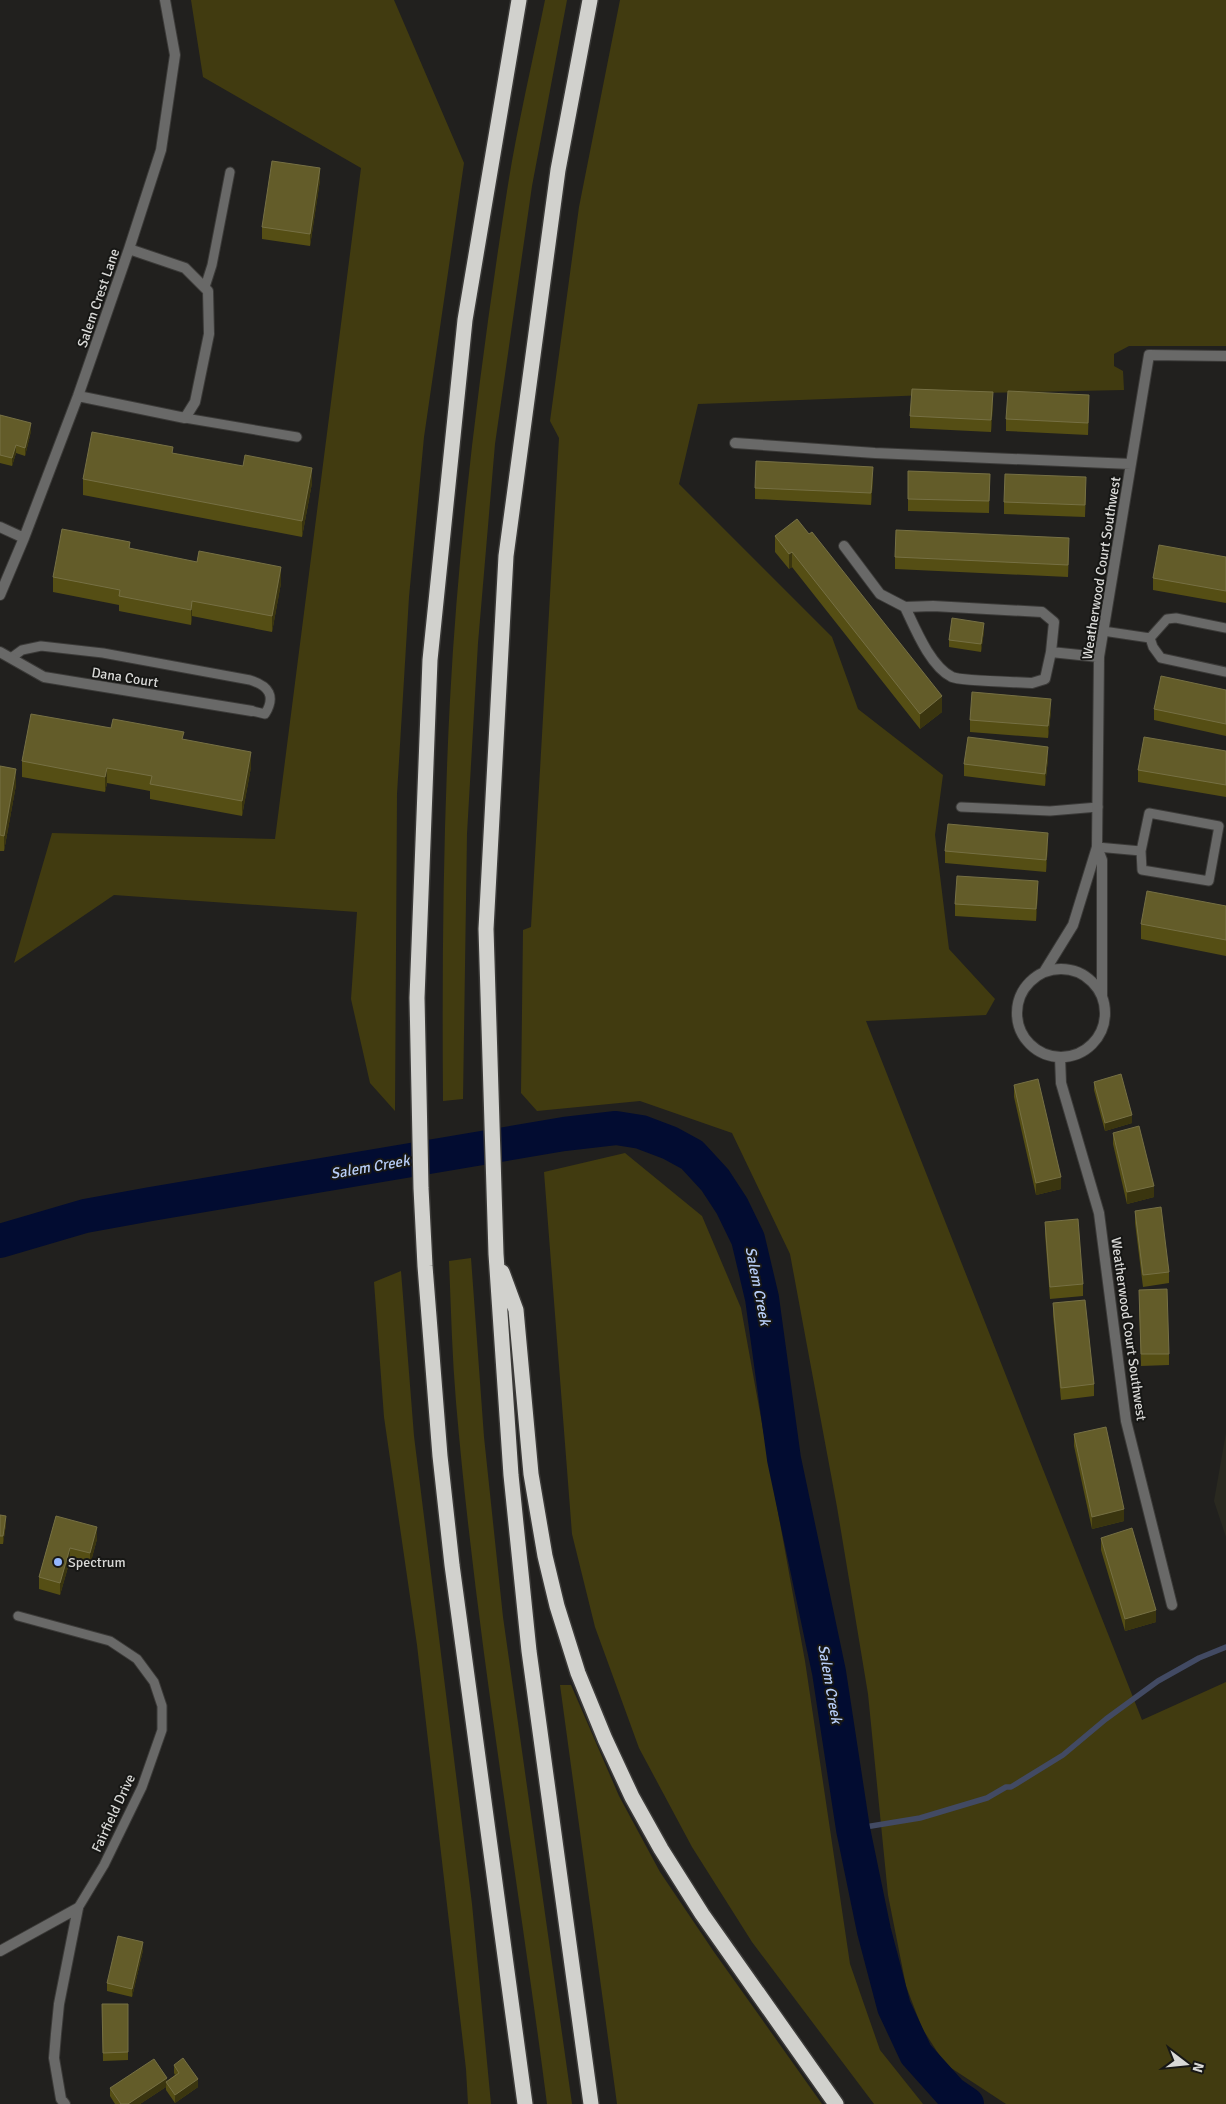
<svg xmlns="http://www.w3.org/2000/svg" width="1226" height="2104" font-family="Signika,sans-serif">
  <rect width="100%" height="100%" fill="#21201e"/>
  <path fill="#2a2920" d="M1226,1433v104l-12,-36z"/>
  <path fill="#413b10" d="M191,0h203l70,163 -40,274 -15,160 -12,197 -2,317 -25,-28 -19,-84 6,-87 -243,-17 -100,68 38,-130 223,6 86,-671 -158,-91z
    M545,0h22l-35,186 -37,258 -17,199 -11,191 -4,265 -20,2c-1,-134 0,-267 7,-401 9,-170 31,-340 57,-509 10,-64 25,-127 38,-191z
    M620,0h606v346h-97l-15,8v12l9,5 1,19 -146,3 -280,11 -19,80 153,153 26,72 85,66 -8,60 14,114 46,50 -9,16 -120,6 276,699 84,-38v422h-220l-61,-40 -23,-36 -16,-42 -18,-91 -20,-201 -31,-187 -47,-253 -58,-121 -92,-32 -103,10 -16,-18 2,-163 8,-3 28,-489 -9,-17 29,-214z
    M625,1153l77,63 39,92 64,353 45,303 30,86 43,54h-49l-122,-162 -60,-95 -53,-99 -44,-121 -23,-93 -28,-362z
    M471,1258l13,179 19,180 69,487h-25c-30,-234 -71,-467 -91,-702 -4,-47 -5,-94 -7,-141z
    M401,1271l13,165 58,468 19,200h-23l-2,-35 -49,-424 -33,-228 -10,-135z
    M560,1685h11l48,111 41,76 54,80 108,152h-205z"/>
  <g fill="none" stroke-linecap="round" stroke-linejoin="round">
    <path stroke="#424a63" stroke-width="5.5" d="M853,1829l67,-11 67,-20 19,-11h5l52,-32 43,-36 52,-38 41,-23 27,-11"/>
    <path stroke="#020c31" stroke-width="34" d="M0,1241l85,-25 66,-12 413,-70 52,-6 25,4 29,11 22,12 23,25 17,26 16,33 14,59 22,161 45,213 24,157 21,102 20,76 22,47 35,39 16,11"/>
    <g stroke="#3b3a38" stroke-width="11">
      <path id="service" d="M205,287l7,-22 18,-93
        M185,418l112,19
        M1103,631l47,7
        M1150,638l3,9 8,11 65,14
        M1150,638l17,-19 9,-1 50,10
        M11,658l11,-8 19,-4 62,7 147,27c19,6 26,16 15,34l-13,-3
        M961,807l89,4 48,-4
        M1097,847l44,4 8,-38 70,13 -10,55 -67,-11 -1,-19
        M18,1616l92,25 27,18 17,23 8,24v24l-20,57 -38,78 -26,43"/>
    </g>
    <g stroke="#3b3a38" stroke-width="12">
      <path id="minor" d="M78,396l107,22 10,-16 14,-68 -1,-43 -23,-23 -56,-19
        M735,443l140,10 256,11
        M0,527l24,11
        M844,546l36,48 25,13 28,-1 109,6 12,10 -3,30 48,5
        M0,595l24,-57 54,-142 51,-147 32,-99 14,-95 -10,-55
        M905,607c10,21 25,59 47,70 8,4 66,5 80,6l13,-4 6,-27
        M0,652l44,25 208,34
        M1097,847l5,13v136
        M1017 1013a44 44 0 1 1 88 0a44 44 0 1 1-88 0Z
        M1044,972l29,-47 24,-78 2,-190 50,-302 77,1
        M1060,1057l1,26 38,130 27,208 46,184
        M0,1951l78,-43
        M65,2104l-4,-5 -7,-41 2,-24 3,-30 19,-96"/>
    </g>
    <g stroke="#3b3a38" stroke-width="18">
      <path id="motorway" d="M519,0l-54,320 -35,340 -13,338 4,190 4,78 15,190 12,109 73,539
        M590,0l-32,170 -52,386 -20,373 10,325 15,221 18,176 62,453
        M502,1272l14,38 15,164 14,82 12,50 21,67 27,66 27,58 29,52 41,65 134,190"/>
    </g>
    <use href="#service" stroke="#696968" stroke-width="9"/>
    <use href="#minor" stroke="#696968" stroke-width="10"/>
    <use href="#motorway" stroke="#d1d1cd" stroke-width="15"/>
  </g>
  <path fill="#554e14" d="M320,180l-10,66 -48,-7v-12z
    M993,404l-2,28 -81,-4v-12z
    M1089,407l-1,28 -82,-4v-12z
    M0,415l31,16 -6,25 -9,-3 -4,13 -12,-3z
    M173,453l139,30 -10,54 -219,-42v-16z
    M908,471l82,3 -1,39 -81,-2z
    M873,479l-2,26 -116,-6v-11z
    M1086,489l-1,28 -81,-3v-12z
    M809,534l133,178 -22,17 -128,-162 -3,2 -14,-17v-16z
    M130,549l151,34 -9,49 -80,-16 -1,9 -72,-14v-6l-66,-13v-15z
    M1069,550l-1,27 -173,-8v-12z
    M1226,557v46l-73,-13v-12z
    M984,631l-3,21 -32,-5v-7z
    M1226,690v46l-72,-16v-11z
    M1051,711l-3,27 -78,-6v-12z
    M111,728l73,12 67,27 -9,49 -92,-17v-8l-43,-8 -2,9 -83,-15v-16z
    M1226,751v46l-88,-15v-12z
    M1048,759l-3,27 -81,-10v-12z
    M0,766l16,19 -12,66h-4z
    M1048,845l-2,27 -101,-9v-12z
    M1038,893l-2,28 -81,-5v-12z
    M1226,906v50l-85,-17v-15z
    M1094,1082l38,41 -27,8 -11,-41z
    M1014,1085l47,104 -25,6 -22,-98z
    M1113,1133l41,64 -27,7 -14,-60z
    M1135,1211l34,61v11l-26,4 -8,-64z
    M1045,1222l38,62v12l-33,3 -5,-65z
    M1139,1302l30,52v11l-28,1z
    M1053,1303l41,81v12l-33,4 -8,-85z
    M1074,1434l50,87 -32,8 -18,-83z
    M0,1515l6,9 -3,20h-3z
    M56,1516l41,23 -7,26 -20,-5 -10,35 -21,-6v-12z
    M1101,1538l55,84 -31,9 -24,-81z
    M143,1950l-11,47 -25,-6v-8z
    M102,2004h26v56l-25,1z
    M174,2065l24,22 -23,16 -9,-13v-3l-26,17h-25l-5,-8v-8l57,-7 8,-6 -1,-2z"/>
  <path fill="#3a350f" d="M320,168v12l-10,66v-12z
    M993,392v12l-2,28v-12z
    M31,423v8l-6,25v-8z
    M16,445v8l-4,13v-8z
    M873,467v12l-2,26v-12z
    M312,468v15l-10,54v-16z
    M792,552v15l-3,2v-15z
    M281,567v16l-9,49v-16z
    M192,601v15l-1,9v-15z
    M984,623v8l-3,21v-8z
    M942,696v16l-22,17v-15z
    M1051,699v12l-3,27v-12z
    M1048,747v12l-3,27v-12z
    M251,752v15l-9,49v-15z
    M107,768v15l-2,9v-15z
    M16,769v16l-12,66v-15z
    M1048,833v12l-2,27v-12z
    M1038,881v12l-2,28v-12z
    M1132,1115v8l-27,8v-8z
    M1061,1177v12l-25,6v-12z
    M1154,1186v11l-27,7v-12z
    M1124,1509v12l-32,8v-12z
    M6,1516v8l-3,20v-8z
    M97,1527v12l-7,26v-12z
    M70,1548v12l-10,35v-12z
    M1156,1610v12l-31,9v-12z
    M143,1942v8l-11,47v-8z
    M167,2078l-1,9 -26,17h-12z
    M198,2079v8l-23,16v-8z"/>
  <path fill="#635c29" stroke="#767044" d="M272,161l48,7 -10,66 -48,-7z
    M912,389l81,3 -2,28 -81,-4z
    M1008,391l81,4 -1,28 -82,-4z
    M0,415l31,8 -6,25 -9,-3 -4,13 -12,-3z
    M92,432l81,15 -1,6 71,13 2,-11 67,13 -10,53 -219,-42z
    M756,461l117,6 -2,26 -116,-5z
    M908,471l82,3 -1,27 -81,-2z
    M1005,474l81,3 -1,28 -81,-3z
    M797,519l12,15 3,-2 130,164 -22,18 -128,-162 -3,2 -14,-18z
    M62,529l68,13 -1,6 68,14 2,-11 82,16 -9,49 -80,-15 -1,9 -72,-14 1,-6 -67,-13z
    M896,530l173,8 -1,27 -173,-8z
    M1159,545l67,12v34l-73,-13z
    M952,618l32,5 -3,21 -32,-4z
    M1161,676l65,14v34l-72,-15z
    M972,692l79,7 -3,27 -78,-6z
    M31,714l80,14 2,-9 71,13 -2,7 69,13 -9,49 -92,-17 2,-8 -45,-8 -2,9 -83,-16z
    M968,737l80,10 -3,27 -81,-10z
    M1144,737l82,14v34l-88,-15z
    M0,766l16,3 -12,67 -4,-1z
    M948,824l100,9 -2,27 -101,-9z
    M957,876l81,5 -2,28 -81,-5z
    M1147,891l79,15v34l-85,-16z
    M1121,1074l11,41 -27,8 -11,-41z
    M1038,1079l23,98 -25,6 -22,-98z
    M1139,1126l15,60 -27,6 -14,-59z
    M1161,1207l8,65 -26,3 -8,-64z
    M1078,1219l5,65 -33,3 -5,-65z
    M1167,1289l2,65h-28l-2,-64z
    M1085,1300l9,84 -33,4 -8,-85z
    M1106,1427l18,82 -32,8 -18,-83z
    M0,1515l6,1 -3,20h-3z
    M56,1516l41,11 -7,26 -20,-5 -10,35 -21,-6z
    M1132,1528l24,82 -31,9 -24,-81z
    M118,1936l25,6 -11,47 -25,-6z
    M102,2004h26v48l-25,1z
    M183,2058l15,21 -23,16 -9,-13 13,-9 -5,-8z
    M154,2059l13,19 -39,26h-7l-11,-16z"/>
  <circle fill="#94b7fd" stroke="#171715" stroke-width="2" cx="58" cy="1562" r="5"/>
  <g text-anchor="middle" stroke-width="4" stroke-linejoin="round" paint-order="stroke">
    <g font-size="14" fill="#d9d9d7" stroke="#171715">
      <text transform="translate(98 298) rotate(-71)" y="5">Salem Crest Lane</text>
      <text transform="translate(1101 568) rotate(-81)" y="5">Weatherwood Court Southwest</text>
      <text transform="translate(125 677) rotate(9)" y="5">Dana Court</text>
      <text transform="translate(1129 1329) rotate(82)" y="5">Weatherwood Court Southwest</text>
      <text transform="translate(113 1813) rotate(-65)" y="5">Fairfield Drive</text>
    </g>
    <g font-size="14" fill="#d9d9d7" stroke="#171715" text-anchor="start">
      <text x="68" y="1567">Spectrum</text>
    </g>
    <g font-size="15" font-style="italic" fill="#b8cef8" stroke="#171715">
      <text transform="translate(370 1167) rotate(-10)" y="5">Salem Creek</text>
      <text transform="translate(758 1286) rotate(79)" y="5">Salem Creek</text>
      <text transform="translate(830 1684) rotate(80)" y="5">Salem Creek</text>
    </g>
  </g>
  <g transform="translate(1186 2064) rotate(106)" stroke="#171715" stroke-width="4" paint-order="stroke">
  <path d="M0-4L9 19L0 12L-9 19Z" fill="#d9d9d7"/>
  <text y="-8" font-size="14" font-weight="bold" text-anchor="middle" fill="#d9d9d7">N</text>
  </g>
</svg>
